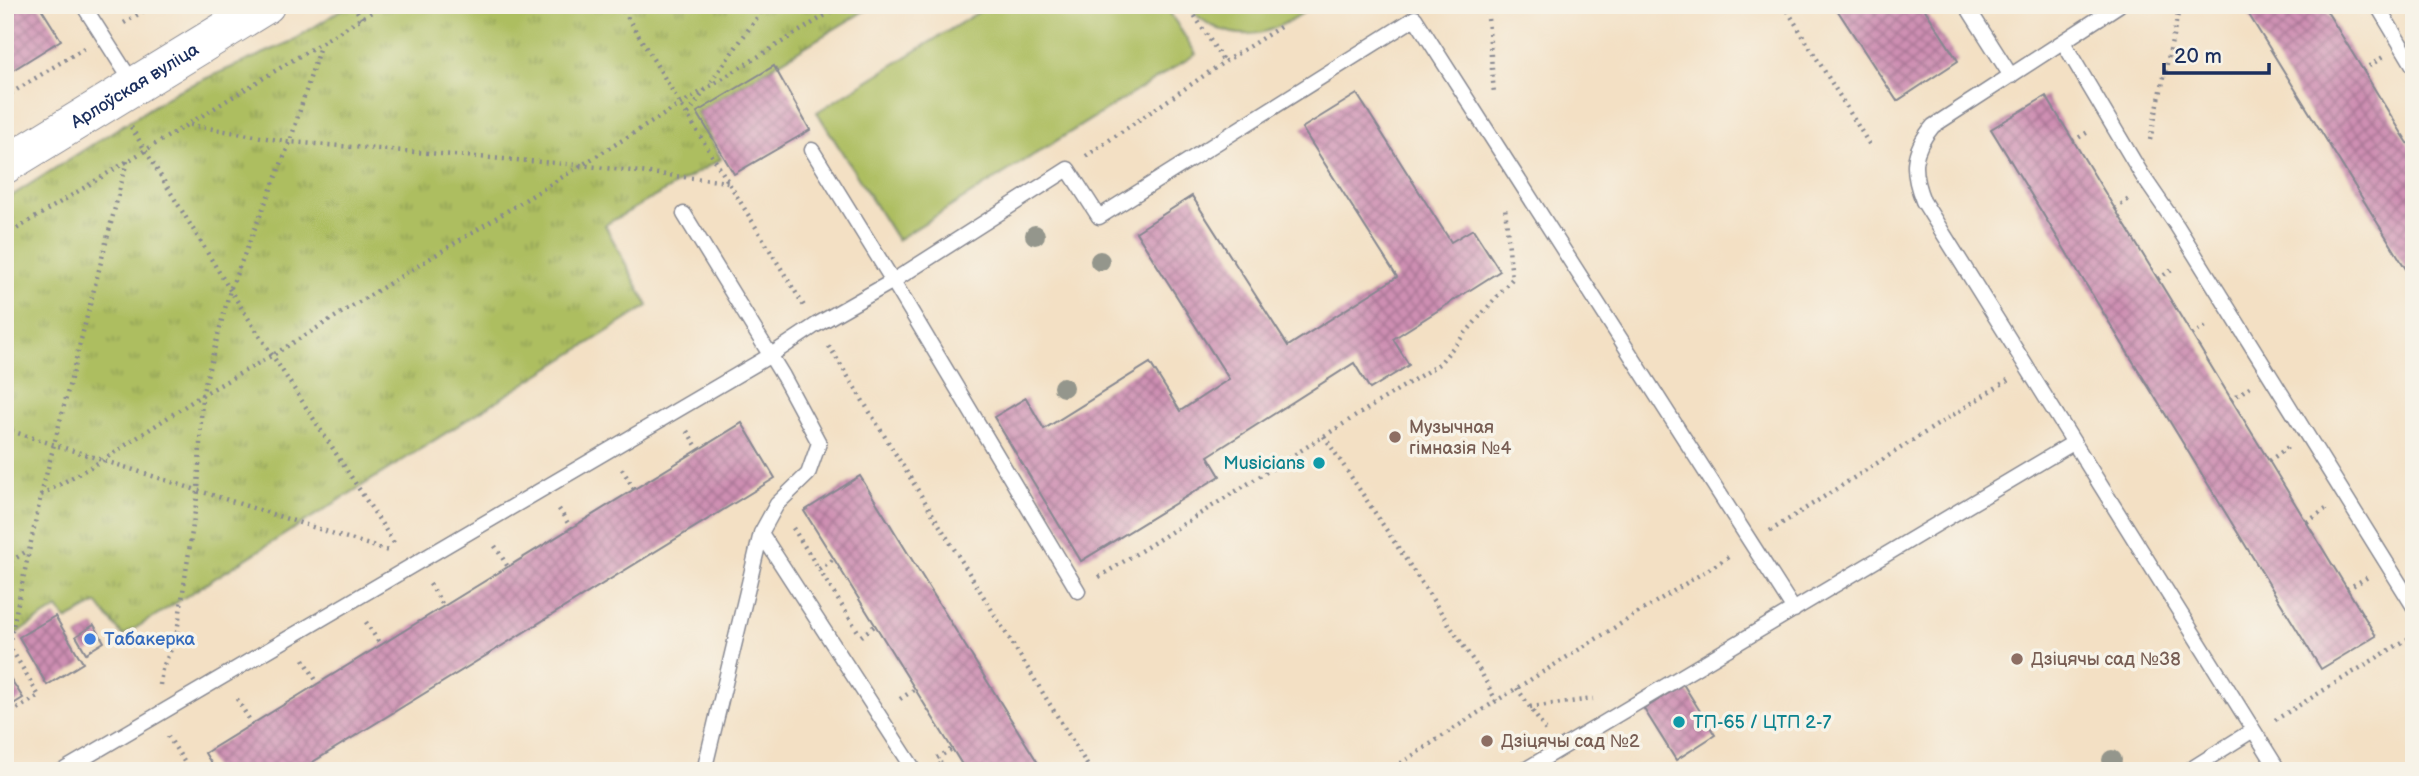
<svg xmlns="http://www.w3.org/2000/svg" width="2419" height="776" font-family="'Balsamiq Sans',sans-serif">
  <defs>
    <pattern id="grass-tufts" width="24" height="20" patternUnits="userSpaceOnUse" patternTransform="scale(1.75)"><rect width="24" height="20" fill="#adbe61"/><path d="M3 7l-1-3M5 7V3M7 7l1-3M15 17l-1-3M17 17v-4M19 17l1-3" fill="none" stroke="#8c9b53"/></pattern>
    <pattern id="building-cross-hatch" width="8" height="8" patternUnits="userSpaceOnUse" patternTransform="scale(1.75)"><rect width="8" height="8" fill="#ce8fb2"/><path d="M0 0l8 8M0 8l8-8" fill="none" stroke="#a67594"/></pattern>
  </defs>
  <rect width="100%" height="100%" fill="#f7f3e8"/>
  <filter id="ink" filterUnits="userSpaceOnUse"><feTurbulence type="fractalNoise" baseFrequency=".0143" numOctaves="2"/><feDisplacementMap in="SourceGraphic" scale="14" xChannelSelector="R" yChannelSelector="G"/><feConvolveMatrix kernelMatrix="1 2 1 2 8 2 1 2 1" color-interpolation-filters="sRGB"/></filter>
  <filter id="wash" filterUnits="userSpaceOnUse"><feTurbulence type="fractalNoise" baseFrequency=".00686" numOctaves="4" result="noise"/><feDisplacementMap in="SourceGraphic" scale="28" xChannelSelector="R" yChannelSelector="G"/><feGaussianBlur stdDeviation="1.57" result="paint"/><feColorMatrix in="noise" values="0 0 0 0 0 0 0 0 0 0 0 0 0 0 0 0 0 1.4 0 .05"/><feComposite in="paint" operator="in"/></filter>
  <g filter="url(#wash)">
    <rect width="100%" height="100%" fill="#f3e0c4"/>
    <path fill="url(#grass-tufts)" stroke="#647660" stroke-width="2" d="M349,5h525l-177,107 24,47 -116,66 43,81 -525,330 -26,-33 -31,17 -8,-12 -53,32v-440l172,-109 113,-49z"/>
    <path fill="#adbe61" stroke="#647660" stroke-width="2" d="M990,5h175l31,49 -299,186 -80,-128z
      M1188,5h128c-33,20 -58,39 -97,24 -12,-5 -24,-13 -31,-24z"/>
    <g id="blocks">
      <path fill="url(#building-cross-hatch)" d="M5,5h34l22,35 -56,35z
        M1834,5h88l36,56 -61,40z
        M2243,5h80l81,132 10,15v130z
        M774,66l36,64 -76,44 -37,-62z
        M1357,94l94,148 22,-13 27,42 -107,68 16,26 -39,24 -16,-26 -146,93 12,20 -139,85 -87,-144 32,-19 18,31 106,-66 30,48 49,-32 -93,-147 56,-36 96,150 109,-69 -95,-149z
        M2046,96l330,540 -55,33 -330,-540z
        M742,423l33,55 -477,293h-82l-11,-18z
        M860,476l183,295h-77l-132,-212 -30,-48z
        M55,616l28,47 -36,22 -28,-48z
        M94,625l10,17 -18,11 -10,-17z
        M5,670l18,28 -18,11z
        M1683,684l32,51 -39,25 -32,-51z"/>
    </g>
  </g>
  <g filter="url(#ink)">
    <use href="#blocks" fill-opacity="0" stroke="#878891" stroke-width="2"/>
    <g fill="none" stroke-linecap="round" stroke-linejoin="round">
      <g stroke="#878891" stroke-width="17">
        <path id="service" d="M83,5l51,80
          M1966,5l45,71
          M2119,5l-186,121c-22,26 -22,45 -10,75l356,570
          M2377,5l37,62
          M2063,42l79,133 35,51 237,381
          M812,150l81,131 185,310
          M684,214l99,162 36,67 -11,31 -31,30 -16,29 -57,238
          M761,533l154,238
          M62,771l709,-416 45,-30 77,-44 175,-112 31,48 316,-199 379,592
          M1523,771l550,-328
          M2188,771l65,-41"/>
      </g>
      <g stroke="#878891" stroke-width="39">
        <g id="tertiary">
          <path id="s1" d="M5,165l261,-160"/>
        </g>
      </g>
      <path stroke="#878891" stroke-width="4.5" stroke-dasharray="2 5" stroke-linecap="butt" d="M353,5l9,14
        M620,5l184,301
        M1487,5l7,89
        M1784,5l87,142
        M2323,6v-1
        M1191,10l33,52
        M124,23l29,-18
        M2363,70l20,-13
        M711,82l55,-77
        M5,97l79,-49
        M688,114l18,-25
        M190,125l100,17 289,23 149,17
        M131,127l99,163 166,256
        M2404,137l10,-6
        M2150,140l30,-135
        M2073,141l15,-9
        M1086,156l138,-94 56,-35
        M2115,209l14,-10
        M5,236l378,-231
        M2158,279l17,-11
        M2192,335l17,-11
        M829,346l262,425
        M2231,400l20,-14
        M5,429l383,122
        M687,431l12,19
        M1324,436l158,238 14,27
        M2269,461l19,-14
        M622,469l12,20
        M41,495l62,-35 99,-65 71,-40 569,-350
        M559,509l12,19
        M2307,522l19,-13
        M793,528l66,105
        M1770,531l238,-151
        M495,546l13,21
        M5,565l22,-14
        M819,569l15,-10
        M1099,577l340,-213 73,-85 -7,-72
        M430,584l14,23
        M2347,589l21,-12
        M366,622l15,24
        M861,636l15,-11
        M304,659l14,25
        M160,685l2,-16 14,-30 22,-148 4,-96 28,-105 60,-148 30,-96
        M1517,688l29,43
        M237,699l15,25
        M900,699l15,-10
        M1530,707l63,-8
        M5,716l34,-20 -30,-51 32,-150 86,-334
        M2275,720l139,-85
        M168,736l22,35
        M937,758l15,-9
        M940,762l5,9
        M1389,771l107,-70 234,-145"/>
      <use href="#service" stroke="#fff" stroke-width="14"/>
      <use href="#tertiary" stroke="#fff" stroke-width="37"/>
    </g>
    <g fill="#94968c">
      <circle cx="1035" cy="235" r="10"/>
      <circle cx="1100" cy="261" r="10"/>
      <circle cx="1063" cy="387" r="10"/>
      <circle cx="2112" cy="760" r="10"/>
    </g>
  </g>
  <g fill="#8d6e63" stroke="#f7f3e8" stroke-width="2.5">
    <circle cx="1395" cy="437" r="7"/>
    <circle cx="2017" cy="659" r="7"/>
    <circle cx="1487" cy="741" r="7"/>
  </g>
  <g fill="#0f9aa8" stroke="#f7f3e8" stroke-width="2.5">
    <circle cx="1319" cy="463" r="7"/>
    <circle cx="1679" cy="722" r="7"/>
  </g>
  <circle fill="#3f7fe0" stroke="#f7f3e8" stroke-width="2.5" cx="90" cy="639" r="7"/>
  <g text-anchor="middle" stroke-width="7" stroke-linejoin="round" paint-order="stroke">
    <g font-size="18" fill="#1b2f5e" stroke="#f7f3e8">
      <text dy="6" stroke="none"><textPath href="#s1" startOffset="152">Арлоўская вуліца</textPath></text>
    </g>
    <g font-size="18" fill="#785e54" stroke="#f7f3e8" text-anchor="start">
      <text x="1409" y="433">Музычная<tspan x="1409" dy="21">гімназія №4</tspan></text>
      <text x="2031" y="665">Дзіцячы сад №38</text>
      <text x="1501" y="747">Дзіцячы сад №2</text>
    </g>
    <g font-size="18" fill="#0d838f" stroke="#f7f3e8" text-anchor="end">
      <text x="1305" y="469">Musicians</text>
      <text x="1693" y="728" text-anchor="start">ТП-65 / ЦТП 2-7</text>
    </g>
    <g font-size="18" fill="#366cbe" stroke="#f7f3e8" text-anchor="start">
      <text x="104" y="645">Табакерка</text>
    </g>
  </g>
  <rect width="2419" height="776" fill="none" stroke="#f7f3e8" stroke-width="28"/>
  <path d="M2164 63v10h105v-10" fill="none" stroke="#1b2f5e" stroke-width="3.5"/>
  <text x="2174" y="63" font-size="21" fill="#1b2f5e" stroke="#f7f3e8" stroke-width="5" paint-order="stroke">20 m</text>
</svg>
